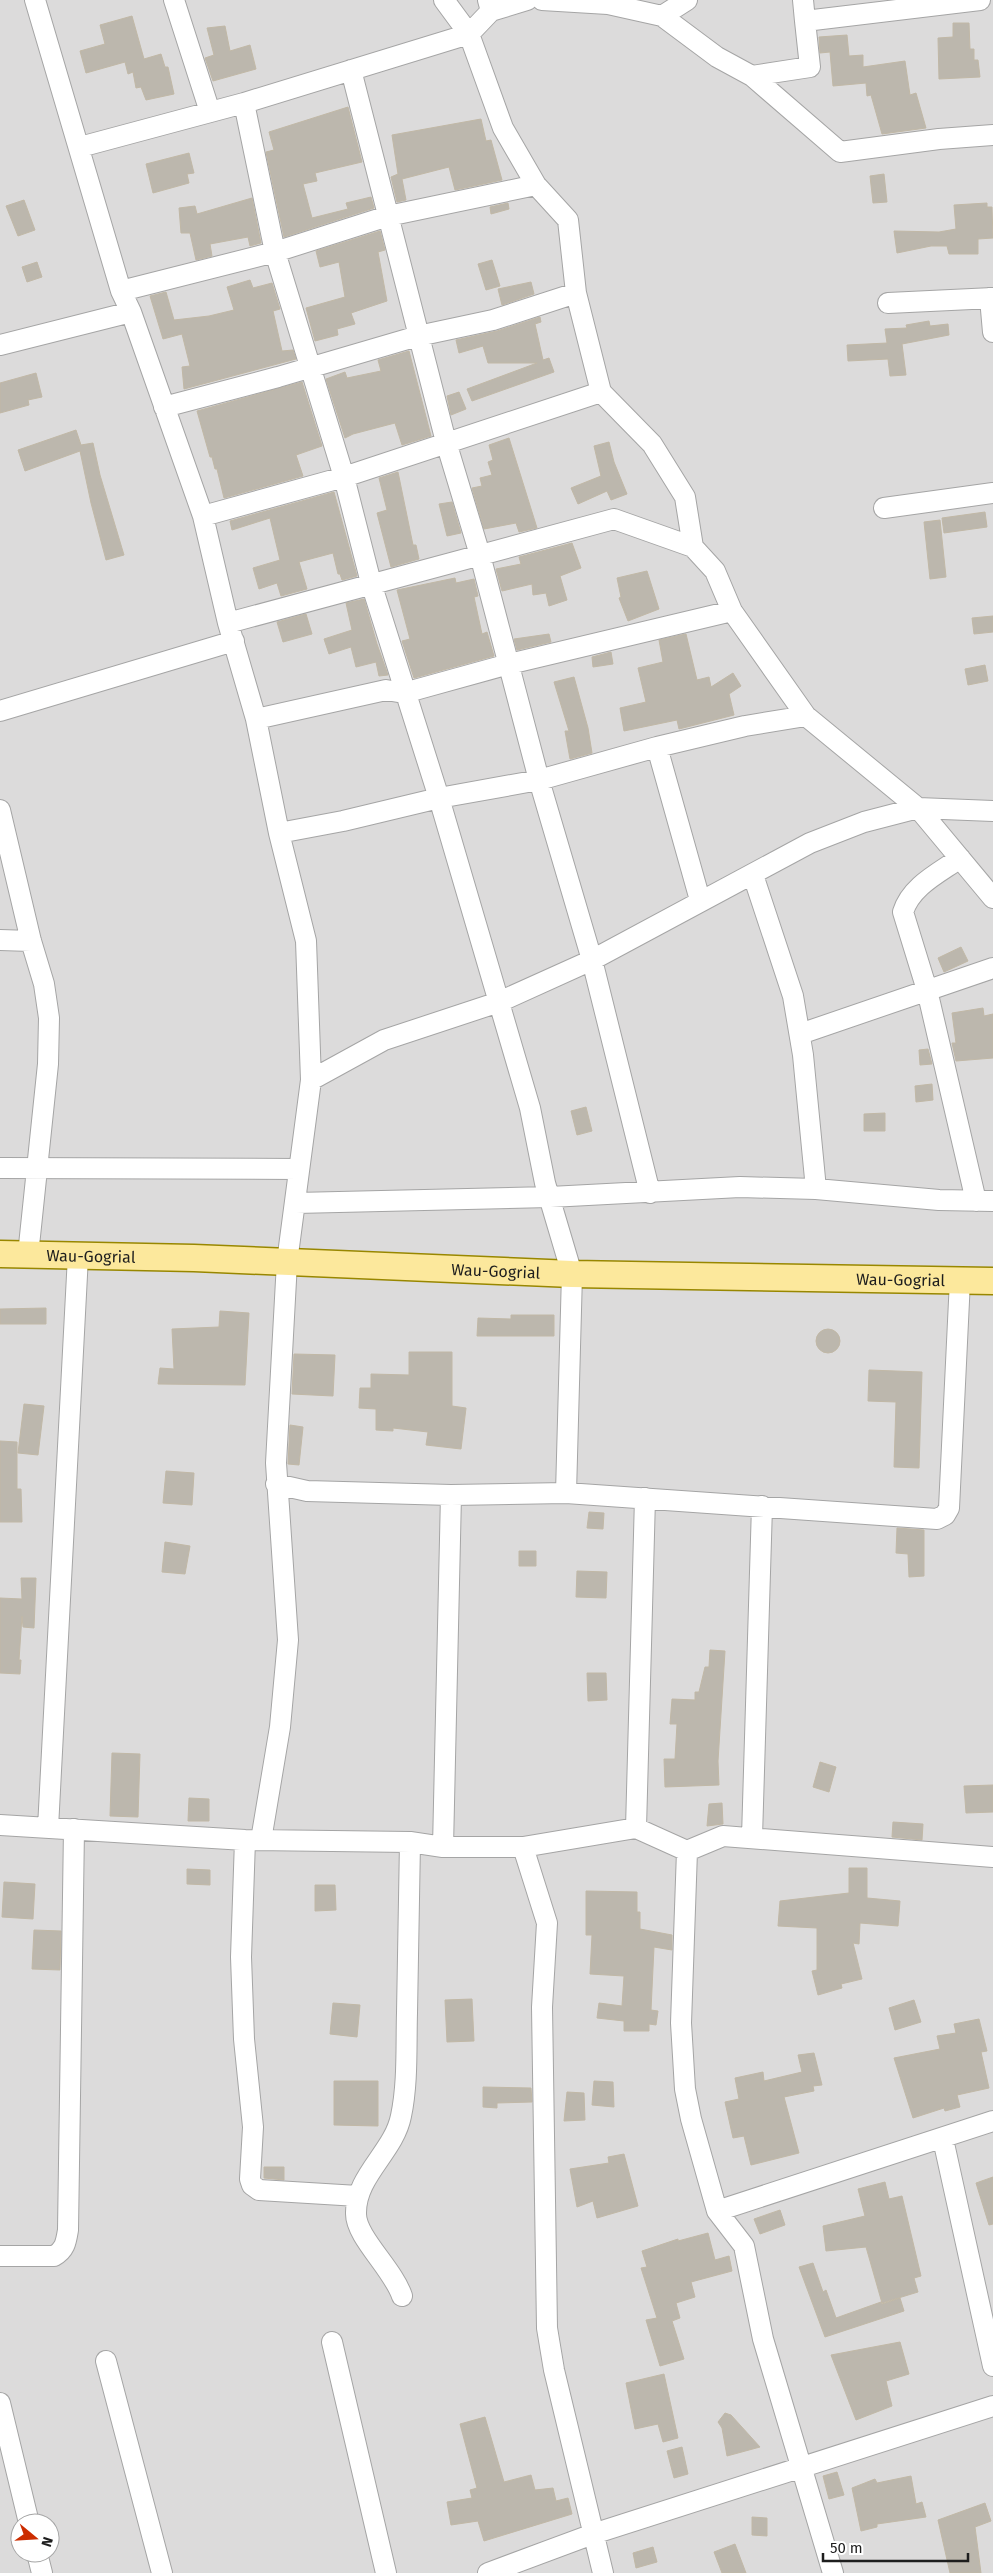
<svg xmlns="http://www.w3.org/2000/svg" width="993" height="2573" font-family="'Fira Sans',sans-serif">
  <rect width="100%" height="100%" fill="#efeee4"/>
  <path fill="#dcdbdb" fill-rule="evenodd" d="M0,0h993v2573h-993zM20,2523h30v30h-30z"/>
  <path fill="#bcb7ad" stroke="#c1b8a6" d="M132,16l12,43 17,-5 4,13h3l6,27 -28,6 -5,-13 -5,1 -3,-16 -5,2 -3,-12 -39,11 -6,-22 25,-7 -5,-19z
    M953,23h16l1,26h4v11h4l2,17 -41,2 -1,-41 15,-1z
    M225,26l5,25 20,-6 6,24 -43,12 -8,-23 9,-3 -7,-27z
    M847,35l2,21 14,-1v12l42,-6 5,34 6,-2 10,35 -44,6 -11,-39 -4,1 -1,-13 -33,3 -3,-34 -10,1 -1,-16z
    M348,107l14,55 -47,11 2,8 -14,3 9,34 36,-9 -2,-6 25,-6 3,11 -90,29 -18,-85 8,-2 -5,-18z
    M481,119l5,22 5,-1 11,40 -47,10 -6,-23 -47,12 4,21 -9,2 -6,-25 7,-3 -6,-39z
    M189,153l5,20 -7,1 2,9 -36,10 -7,-29z
    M884,174l3,28 -14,1 -3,-27z
    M252,198l9,45 -11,3 -2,-9 -38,7 2,12 -16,4 -6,-27h-9l-2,-25 16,-2 2,8z
    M24,200l11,30 -17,6 -12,-30z
    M508,203l1,6 -18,5 -1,-7z
    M987,203v4h5l1,31 -15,1v15h-29l-2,-8h-16l-34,7 -3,-22 45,1 17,-3 -2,-24z
    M380,231l5,19 -7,2 9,49 -36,12 4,11 -18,5 1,6 -23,6 -9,-33 39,-11 -6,-35 -19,5 -4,-16z
    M492,260l8,26 -14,4 -8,-26z
    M37,262l5,15 -15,5 -5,-15z
    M250,280l3,8 19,-5 8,26 -7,2 9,40 11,-1 3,9 -112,30 -2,-22 8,-1 -8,-32 -19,5 -13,-43 16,-4 8,28 35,-4 25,-6 -7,-23z
    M531,282l3,12 -32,11 -4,-16z
    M540,317l1,5 -6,2 8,36 6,-2 5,14 -82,29 -5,-12 70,-26h-49l-5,-17 -24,7 -3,-13 41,-9z
    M929,321l1,5 18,-2 1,11 -47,9 4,31 -16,1 -2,-17 -40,2 -1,-16 40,-2 -2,-14 22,-1 -1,-3z
    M409,351l22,85 -29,9 -7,-22 -42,11 -8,4 -19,-59 19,-7 2,6 34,-7 -3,-11z
    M36,373l6,24 -14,3 1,5 -29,8v-30z
    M302,382l20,64 -26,9 7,21 -79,22 -7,-29h-2l-3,-12h-2l-13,-46z
    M459,392l7,17 -15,6 -4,-19z
    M76,430l5,15 12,-2 7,32 24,80 -18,5 -15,-57 -11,-52 -55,20 -7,-21z
    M509,438l28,90 -18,4 -3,-9 -32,6 -12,-41 10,-2 -2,-8 12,-3 -4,-13 5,-2 -4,-15z
    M609,442l5,20 13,32 -16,6 -4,-9 -29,13 -7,-16 30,-12 -7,-30z
    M398,472l15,73h3l3,14 -28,8 -14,-54 10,-3 -8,-32z
    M334,492l23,84 -15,4 -2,-6h-2l-5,-21 -34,9 8,27 -26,7 -4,-13 -18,6 -6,-21 27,-8 -10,-42 -38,12 -2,-9z
    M452,502l9,31 -14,3 -8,-32z
    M985,512l2,15 -43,6 -2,-15z
    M940,520l6,57 -16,2 -6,-57z
    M572,543l9,25 -21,8 7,24 -18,6 -3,-13 -13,2 -1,-11 -30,7 -6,-22 25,-5 -2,-7z
    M647,571l12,38 -31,12 -9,-23 2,-1 -4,-19z
    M455,578l1,5 18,-4 4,17 -4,1 8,37 5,-2 7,24 -80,22 -12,-37 8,-2 -13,-49z
    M364,599l13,45 11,31 -9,1 -3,-14 -20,5 -5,-20 -22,7 -5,-15 28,-9 -6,-27z
    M306,614l6,20 -29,8 -6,-20z
    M993,616v16l-19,2 -2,-16z
    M549,634l2,8 -34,8 -3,-11z
    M686,634l11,46 12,-3 2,10 22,-14 8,13 -12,8 5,21 -55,14 -2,-9 -53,11 -4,-23 26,-6 -8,-34 25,-6 -4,-22z
    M611,652l2,12 -20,3 -1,-10z
    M985,665l3,16 -20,4 -3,-16z
    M574,677l14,51 4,25 -22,6 -5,-28h4l-15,-49z
    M961,947l7,14 -24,11 -6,-14z
    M983,1008l1,8 9,-2v44l-37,3 -4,-18h4l-4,-30z
    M928,1049l4,15 -12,1 -1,-15z
    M932,1084l1,16 -17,2 -1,-16z
    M586,1107l6,24 -15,4 -6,-24z
    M885,1113v18h-21v-17z
    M46,1308v16h-46v-15z
    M220,1311l29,2 -4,72 -87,-1 2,-16 14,1 -2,-40 47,-2z
    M511,1315h43v21h-77l1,-18 33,1z
    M816 1341a12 12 0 1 1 24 0a12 12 0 1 1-24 0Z
    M409,1352h43v54l14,2 -5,41 -35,-4 2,-13 -35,-4v3l-17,-1v-21l-17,-1 1,-20h11v-14l38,1z
    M294,1354l41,1 -2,41 -41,-2z
    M869,1370l53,2 -3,96 -25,-1 2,-65 -28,-1z
    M24,1404l20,2 -6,49 -20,-2z
    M290,1425l13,2 -4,38 -11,-1z
    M0,1441l17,1v47h4l1,33h-22z
    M166,1471l28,2 -2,32 -29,-2z
    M589,1512l15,1 -1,16 -16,-1z
    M897,1528l27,2v46l-15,1 -1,-23 -12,-1z
    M165,1542l25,4 -5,28 -23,-2z
    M519,1551h17v15h-17z
    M577,1571l30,1 -1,26 -30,-1z
    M21,1578h15l-2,50 -11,-1 -1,-11 -3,44h2l-1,14 -20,-1v-75l22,1z
    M710,1650l15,1 -7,110 1,24 -54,2 -1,-28h11l2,-35h-7l2,-25 23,1v-8h4l6,-25h4z
    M587,1673h19l1,27 -19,1z
    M112,1753l28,1 -2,63 -28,-1z
    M820,1762l16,5 -7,25 -16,-5z
    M993,1785v27l-27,1 -2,-27z
    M189,1798l20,1v22h-21z
    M722,1803l1,21 -16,2 2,-22z
    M893,1822l30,2 -1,16 -30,-3z
    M849,1868h18v30l33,3 -2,25 -38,-3 -1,21 -6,-1 9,36 -21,5 1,4 -24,7 -6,-24 5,-1v-42l-39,-2 2,-25 69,-8z
    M187,1869l23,1v15l-23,-1z
    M4,1882l31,2 -2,35 -31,-2z
    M315,1885h20l1,25 -21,1z
    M586,1891l51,1v20h3v17l32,6v15l-18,-3 -3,63 7,1 -2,14 -7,-1v7h-25v-10l-27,-3 2,-15 23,3 2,-30 -34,-2 2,-39h-6z
    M34,1930l27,1 -1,39 -28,-1z
    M472,1999l2,42 -27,1 -2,-42z
    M914,2000l7,22 -26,8 -6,-22z
    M333,2003l27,2 -3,32 -27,-3z
    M979,2019l8,32 -6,1 8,36 -32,7 3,12 -15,4 -1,-3 -31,10 -19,-60 46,-9 -3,-13 19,-3 -2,-9z
    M814,2053l8,32 -9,1 1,5 -30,6 15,56 -48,12 -7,-29 -11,2 -8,-36 14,-3 -4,-21 28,-6 1,9 38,-9 -4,-17z
    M334,2081h44v45l-44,-1z
    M594,2081l19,1 1,25 -22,-2z
    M483,2087l48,1 1,14 -35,1v5l-14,-1z
    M567,2092l17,1 1,27 -21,1z
    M624,2154l14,52 -41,12 -4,-17 -16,6 -7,-38 39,-6 -1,-6z
    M264,2167h20v13l-20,-2z
    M993,2177v47l-4,1 -13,-42z
    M885,2182l4,17 13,-3 19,80 -7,2 4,14 -36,11 -16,-56 -40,4 -3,-25 42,-10 -7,-27z
    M780,2210l5,15 -25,9 -6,-15z
    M708,2233l7,27 14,-4 3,15 -41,11 4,15 -19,6 4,15 -8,3 12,38 -24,7 -14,-46 11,-2 -16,-50 6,-1 -5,-16 36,-12v2z
    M813,2263l10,29 3,-2 10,28 45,-16 1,2 18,-6 4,13 -79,26 -26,-70z
    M900,2342l9,32 -23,7 6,25 -36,14 -25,-65z
    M664,2374l14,64 -15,4 -5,-18 -23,5 -9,-46z
    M725,2413l6,2 29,32 -33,9 -5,-28 -4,-6z
    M485,2417l19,65 27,-7 4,15 18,-2 3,13 12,-3 4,16 -88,27 -6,-20 -27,4 -4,-23 25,-4 -2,-8 7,-2 -17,-64z
    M682,2447l6,27 -14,4 -7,-27z
    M837,2472l7,23 -15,4 -6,-23z
    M911,2476l5,28 6,-2 4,15 -49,7v3l-16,4 -9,-43 23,-9 2,4z
    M985,2503l6,18 -16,6 6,46h-31l-12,-53z
    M752,2517l15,1v18l-15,-1z
    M735,2544l11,29h-24l-8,-21z
    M653,2547l4,15 -21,6 -3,-15z"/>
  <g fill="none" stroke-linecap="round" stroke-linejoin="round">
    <g stroke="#a5a5a5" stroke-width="22">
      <path id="minor" d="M35,0l86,291 10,21 72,204 25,107 28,96 23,114 27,108 5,139 -24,182 -11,201 12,177 -8,87 -19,113
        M174,0l36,112
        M444,0l25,34 34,94 33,57 32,35 8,73 25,99 51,52 33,53 8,50 22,24 17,40 74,105 112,92 75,90
        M542,0l66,4 54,12 55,41 35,19 58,-9 -5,-46 175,-21
        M803,0l2,21
        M491,11l36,-11
        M662,16l25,-16
        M351,70l95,372 34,113 59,225 53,180 58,233
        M752,76l88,76 99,-13 54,-4
        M244,103l31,149 69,225 27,106 68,215 91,310 15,75 27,91 -6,219
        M80,147l164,-44 225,-69 22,-23 -3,-11
        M121,291l154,-39 113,-36 148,-31
        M990,298l3,34
        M888,303l105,-5
        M0,345l131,-33
        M164,407l114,-30 140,-41 75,-16 83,-27
        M884,508l109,-15
        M203,516l141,-39 257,-85
        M228,623l386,-104 79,28
        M0,711l234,-70
        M256,719l130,-29 18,3 105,-29 223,-53
        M657,747l43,153
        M0,810l31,131 13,43 5,34 -1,46 -20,191
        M279,833l64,-12 96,-23 100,-18 118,-33 88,-21 61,-10
        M960,858c-21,15 -49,28 -57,54l24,78 49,211
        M753,875l40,121 10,59 13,134
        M0,940l31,1
        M800,1034l193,-66
        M311,1080l73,-40 115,-38 93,-42 218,-117 54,-21 54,-14 75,3
        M0,1168l299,1
        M296,1203l254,-6 190,-10 76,2 123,11 54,1
        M276,1484l31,7 144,4 115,-2 371,26 8,-4 4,-7 11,-228
        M0,1825l245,15 165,2c-1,57 -2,114 -3,171 -1,34 1,70 -6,103 -7,36 -46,60 -45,98 0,23 37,55 46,82
        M48,1828l30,-572
        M636,1828l9,-330
        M752,1837l10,-331
        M245,1840l-4,117 3,82 9,88 -3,52 2,6 7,5 99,6
        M410,1842l33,5h80l113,-19 51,23 36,-15 270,21
        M443,1847l8,-352
        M523,1847l24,76 -5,84 5,321 7,42 49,203
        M687,1851l-6,172 4,66 6,30 26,92 27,35 19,93 70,234
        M943,2139l50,227
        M717,2211l276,-90
        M0,2256h54c11,-6 12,-14 14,-26l6,-401
        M332,2342l54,231
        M106,2361l56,212
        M0,2403l29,120
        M37,2553l5,20
        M488,2573l105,-39 400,-128"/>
    </g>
    <g stroke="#988700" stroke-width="29">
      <g id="major">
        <path id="s1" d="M0,1254l194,4 378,16 421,7"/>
      </g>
    </g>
    <use href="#minor" stroke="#fff" stroke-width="20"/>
    <use href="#major" stroke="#fce89c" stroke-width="26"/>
  </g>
  <g text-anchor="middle" stroke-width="5" stroke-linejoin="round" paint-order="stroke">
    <g font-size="16" fill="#1e1e1e" stroke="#fff">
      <text dy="6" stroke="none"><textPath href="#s1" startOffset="91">Wau-Gogrial</textPath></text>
      <text dy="6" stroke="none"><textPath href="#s1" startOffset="496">Wau-Gogrial</textPath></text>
      <text dy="6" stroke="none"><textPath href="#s1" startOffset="901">Wau-Gogrial</textPath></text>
    </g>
  </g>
  <g transform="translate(35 2538) rotate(108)"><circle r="24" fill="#ffffff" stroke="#a5a5a5"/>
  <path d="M0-4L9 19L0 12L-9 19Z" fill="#cc2d00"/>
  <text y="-8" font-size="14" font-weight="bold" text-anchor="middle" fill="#1e1e1e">N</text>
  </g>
  <path d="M823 2553v8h145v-8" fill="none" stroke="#1e1e1e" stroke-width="2.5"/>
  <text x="830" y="2553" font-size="15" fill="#1e1e1e" stroke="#ffffff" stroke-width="4" paint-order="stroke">50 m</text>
</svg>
